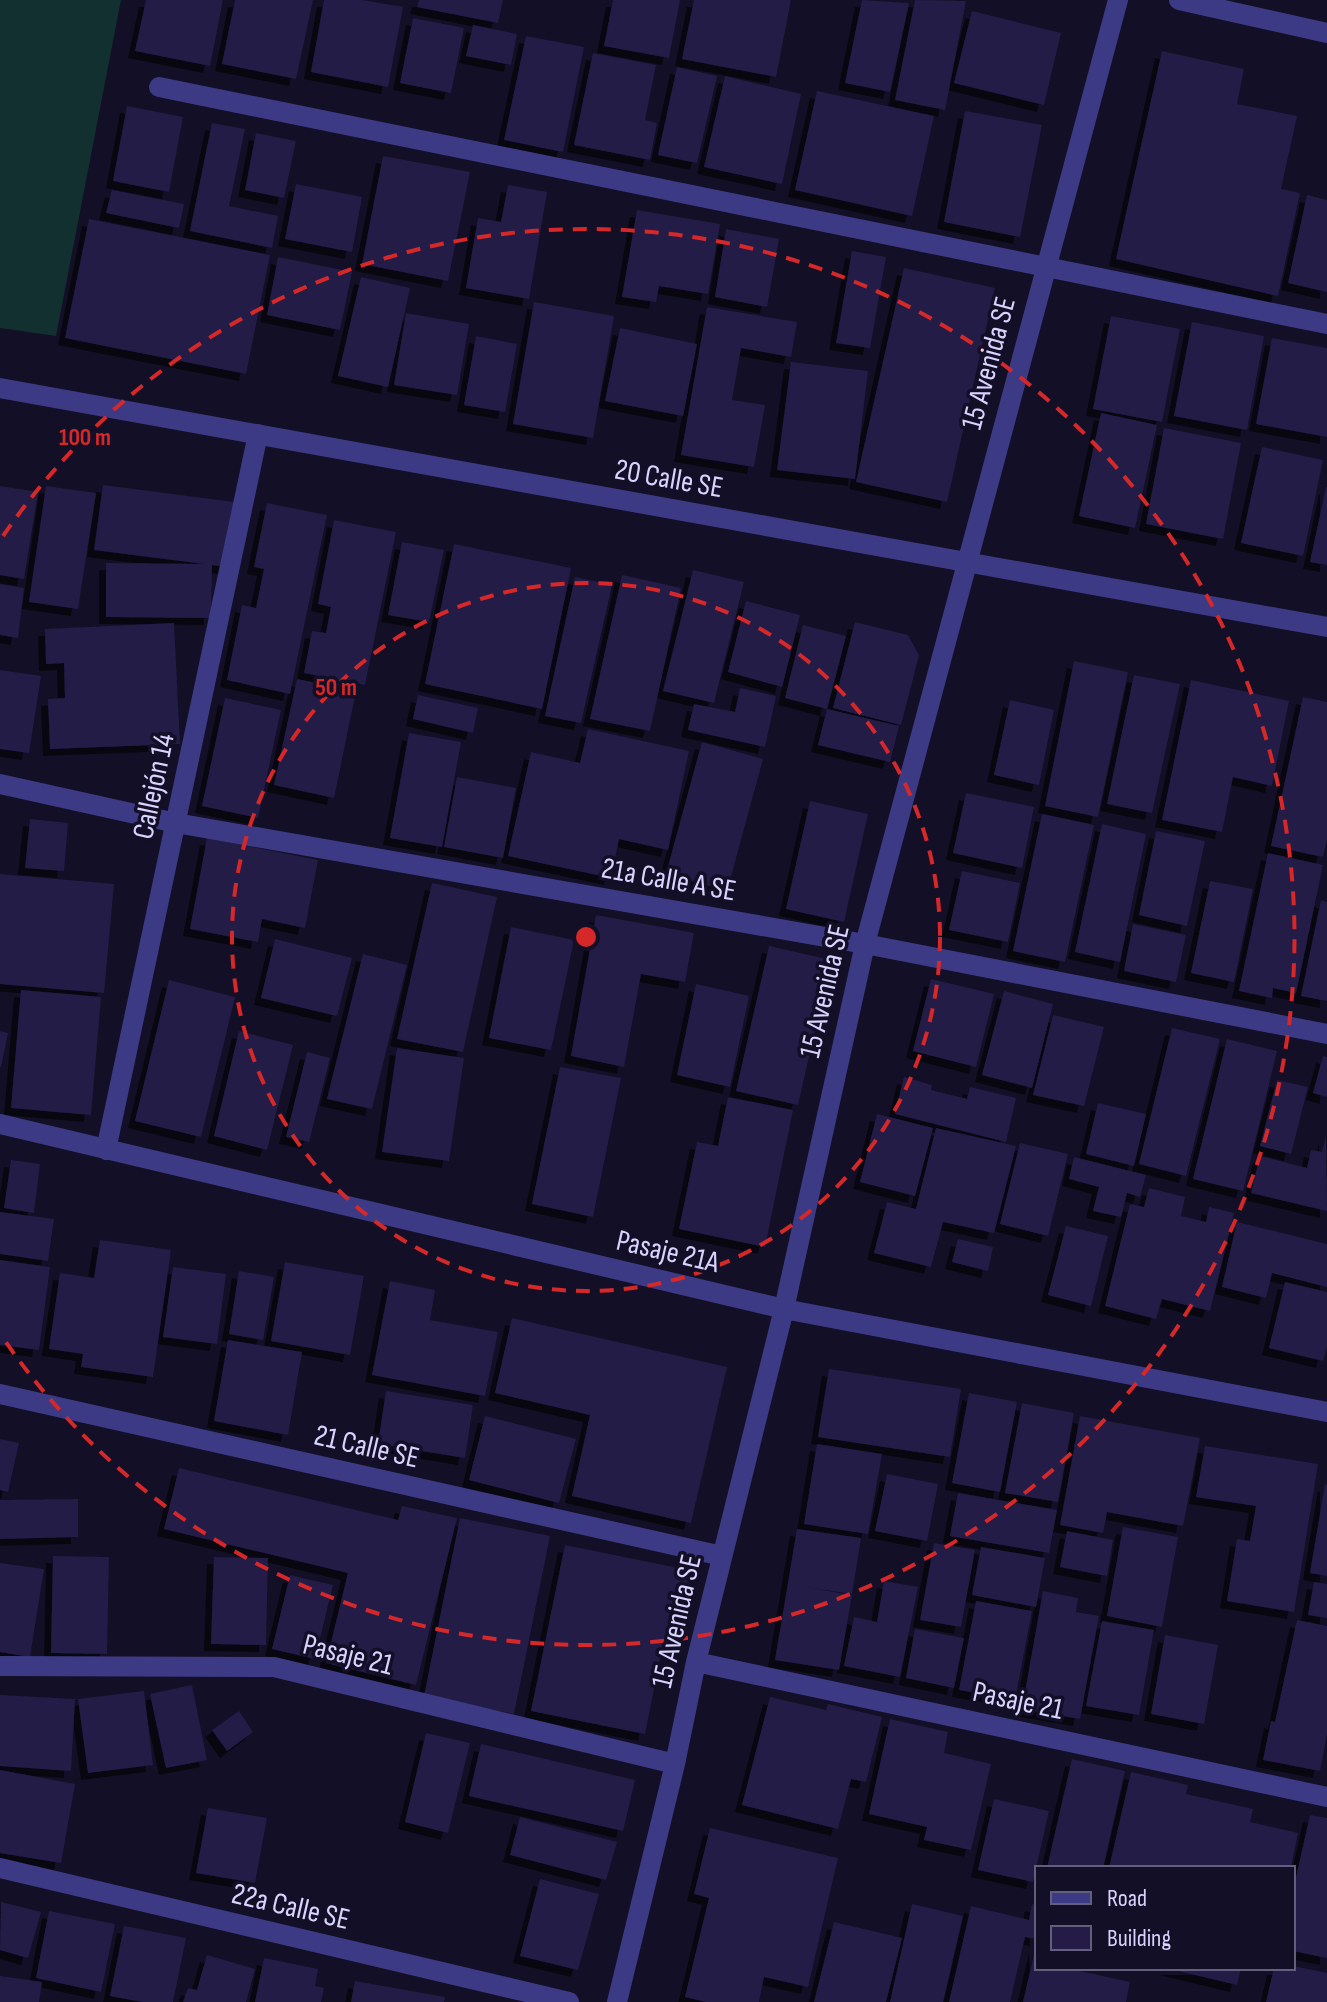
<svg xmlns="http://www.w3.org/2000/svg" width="1327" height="2002" font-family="'Sofia Sans Condensed',sans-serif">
  <defs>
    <filter id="shadow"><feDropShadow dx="-7" dy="7" stdDeviation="0" flood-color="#0009"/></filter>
  </defs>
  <rect width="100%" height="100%" fill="#130f26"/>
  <path fill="#12302f" d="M0,0h121l-65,336 -56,-8z"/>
  <path fill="#241b47" filter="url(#shadow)" d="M146,0h77l-13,66 -75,-15z
    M235,0h78l-17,79 -74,-15z
    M324,0h38l41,7 -15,80 -77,-15z
    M419,0h84l-5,23 -81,-16z
    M613,0h67l-11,58 -65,-12z
    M694,0h97l-15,77 -94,-18z
    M862,0l47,3 -19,89 -45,-9z
    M915,0l51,1 -21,109 -50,-10z
    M972,11l89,22 -17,72 -90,-22z
    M413,18l51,10 -13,65 -51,-10z
    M473,25l44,9 -6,31 -45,-9z
    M526,36l58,11 -21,105 -59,-12z
    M1162,51l82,18 -7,35 60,12 -16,73 19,4 -22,103 -162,-37z
    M593,53l63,12 -11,55 12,3 -7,37 -76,-15z
    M677,67l40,9 -20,87 -39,-8z
    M725,76l76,18 -19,90 -78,-17z
    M817,91l117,25 -22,100 -117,-26z
    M127,106l56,11 -14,75 -56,-11z
    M965,111l77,14 -22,112 -76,-15z
    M212,123l33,6 -16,77 49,10 -6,32 -82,-17z
    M256,133l40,8 -12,57 -39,-8z
    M383,156l87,16 -22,109 -86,-17z
    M296,184l66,13 -10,55 -67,-13z
    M508,185l39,7 -18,107 -63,-11 12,-70 23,4z
    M112,190l72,14 -5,24 -73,-15z
    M1307,195l20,5v92l-39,-9z
    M637,210l83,14 -12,70 -49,-8 -3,16 -34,-5z
    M89,219l181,36 -24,119 -181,-36z
    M726,229l53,10 -12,68 -52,-10z
    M852,251l34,6 -16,91 -34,-5z
    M278,257l74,15 -12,58 -73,-15z
    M904,268l91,20 -48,214 -91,-20z
    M361,277l49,11 -22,99 -50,-11z
    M534,302l80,14 -21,122 -80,-14z
    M707,307l90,15 -6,35 -50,-9 -9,52 33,5 -11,62 -73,-12z
    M406,313l63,11 -12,71 -63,-10z
    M1111,316l69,13 -18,93 -69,-13z
    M1192,322l72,14 -17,94 -73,-14z
    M620,328l77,16 -14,72 -78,-15z
    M476,336l41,8 -12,68 -41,-7z
    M1272,338l55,10v89l-71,-13z
    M791,362l77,9 -13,108 -78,-9z
    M1101,413l56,12 -22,103 -56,-12z
    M1164,428l77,15 -18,96 -77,-15z
    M1262,447l61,13 -20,96 -62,-13z
    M103,485l131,17 -8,65 -14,-2 -1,53 -105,-1v-54l98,1 -110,-14z
    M0,486l38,6 -14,87 -24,-4z
    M46,486l50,7 -18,116 -49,-7z
    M1326,487h1v78l-17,-3z
    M267,503l60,12 -37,179 -63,-14 15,-75 14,3 8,-39 -10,-2z
    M334,520l62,12 -31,153 -61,-12 8,-42 14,2 5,-26 -13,-3z
    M402,542l42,8 -15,72 -41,-7z
    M454,544l117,24 -29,141 -117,-25z
    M693,570l51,12 -30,121 -51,-12z
    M622,575l59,13 -31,143 -60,-12z
    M575,577l37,8 -31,138 -36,-7z
    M0,584l24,4 -6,50 -18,-3z
    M746,601l54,14 -18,72 -54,-15z
    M855,622l53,13 11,20 -18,70 -68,-17z
    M174,623l6,121 -130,5 -2,-50 17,-1 -1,-35 -18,1 -1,-35z
    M803,625l43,11 -19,73 -42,-11z
    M1074,661l54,11 -30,145 -53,-11z
    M0,670l41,6 -12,77 -29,-4z
    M1134,675l46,9 -28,129 -45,-9z
    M297,679l59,12 -22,107 -60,-13z
    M1191,680l98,21 -17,85 -39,-9 -11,55 -60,-12z
    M740,688l36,8 -11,51 -77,-17 6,-26 41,8z
    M418,695l60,13 -5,25 -60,-14z
    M1303,697l24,5v138l-4,17 -52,-11z
    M225,698l56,12 -23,108 -56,-12z
    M1010,700l44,10 -15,75 -45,-10z
    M827,709l72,17 -9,36 -72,-17z
    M588,729l101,22 -21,99 -49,-11 -8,39 -103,-22 23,-104 49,11z
    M409,733l52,9 -19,105 -52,-9z
    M702,742l61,17 -36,132 -61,-17z
    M457,777l59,11 -13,70 -59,-11z
    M966,793l68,14 -12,61 -69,-15z
    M810,801l58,13 -24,108 -58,-13z
    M1042,814l52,11 -29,137 -52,-11z
    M30,819l38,4 -4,48 -39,-3z
    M1102,824l44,10 -26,128 -45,-10z
    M1156,831l49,10 -18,85 -48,-11z
    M207,838l111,22 -13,68 -43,-9 -4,23 -68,-13z
    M1268,853l55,12 -27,128 -23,-5 -1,10 -33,-7z
    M962,871l58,12 -12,59 -59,-12z
    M0,874l114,10 -10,109 -104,-9z
    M1210,881l43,8 -19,93 -43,-9z
    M432,883l65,14 -34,155 -66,-13z
    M1321,900l6,2v99l-26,-5z
    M596,915l98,18 -9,49 -44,-8 -17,93 -53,-11z
    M1133,924l53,11 -10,47 -52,-11z
    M511,927l63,13 -23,110 -62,-12z
    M275,939l77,19 -15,58 -76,-18z
    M769,946l62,14 -33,145 -62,-14z
    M363,954l44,11 -35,144 -45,-10z
    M931,979l63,15 -18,73 -63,-16z
    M169,980l66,17 -34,140 -66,-16z
    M696,984l53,12 -19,91 -53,-12z
    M21,990l80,7 -10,118 -80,-7z
    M1004,991l49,13 -21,84 -50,-13z
    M1053,1015l51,12 -20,79 -51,-11z
    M1172,1028l48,11 -34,137 -47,-12z
    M0,1031l8,2 -7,34h-1z
    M239,1031l54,14 -26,105 -53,-14z
    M1227,1039l50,12 -34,140 -50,-12z
    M397,1048l67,10 -15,103 -67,-9z
    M307,1052l23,6 -21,84 -23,-5z
    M1323,1056l4,1v40l-14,-4z
    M560,1067l61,11 -28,139 -61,-13z
    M904,1077l28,8 -1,5 36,9 3,-12 46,11 -10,44 -111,-28z
    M1277,1080l31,7 -17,67 -31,-8z
    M728,1097l65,13 -28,137 -86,-18 18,-87 21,4z
    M1098,1103l48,11 -12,52 -48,-12z
    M877,1114l56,14 -18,68 -55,-14z
    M936,1128l80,18 -22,87 -51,-11 -12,45 -57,-14 13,-51 29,7z
    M1326,1136l1,75 -76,-18 9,-37 47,12 4,-18 11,2z
    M1020,1143l48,11 -20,82 -48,-12z
    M1074,1157l72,18 -6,22 -13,-4 -6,24 -28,-6 6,-24 -30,-8z
    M11,1160l29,4 -6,49 -30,-5z
    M1149,1188l36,9 -4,19 25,6 3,-15 25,6 -24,98 -48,-12 -6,20 -51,-13 25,-102 14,3z
    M0,1212l54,7 -6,42 -48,-7z
    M1237,1222l90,22v43l-55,-14 -6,25 -44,-11z
    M1066,1226l42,10 -17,70 -43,-11z
    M958,1239l35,8 -5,24 -36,-9z
    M100,1240l71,10 -18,127 -72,-10 2,-13 -34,-5 11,-76 34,5z
    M0,1260l50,7 -11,83 -39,-5z
    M285,1262l79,14 -14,79 -79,-14z
    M173,1267l53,7 -9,70 -54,-7z
    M239,1271l35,6 -11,63 -34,-6z
    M390,1281l45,9 -5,30 68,12 -13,64 -113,-21z
    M1285,1282l42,10v55l-4,14 -54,-13z
    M512,1318l215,49 -36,156 -119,-27 18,-81 -95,-22z
    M228,1340l74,12 -14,83 -74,-14z
    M829,1369l132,20 -11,68 -132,-20z
    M386,1391l87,14 -8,53 -87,-14z
    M969,1393l48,9 -17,90 -48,-9z
    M1022,1403l52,10 -16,89 -53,-9z
    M485,1416l91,23 -17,64 -90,-23z
    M1080,1416l120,22 -17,88 -76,-14 -4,21 -43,-8z
    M0,1439l19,4 -11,49 -8,-2z
    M817,1444l65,10 -14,80 -64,-10z
    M1205,1446l113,18 -24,148 -67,-11 10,-62 13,2 6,-35 -60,-9z
    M179,1468l219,52 4,-14 55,12 -41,167 -90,-22 22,-90 -184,-44z
    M887,1474l51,10 -11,57 -52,-10z
    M1325,1484l2,1v91l-17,-3z
    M958,1493l99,17 -8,43 -99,-17z
    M78,1499v38l-78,2v-39z
    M460,1518l90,18 -36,178 -90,-18z
    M1123,1527l55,10 -16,90 -55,-11z
    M797,1529l64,9 -9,56 -47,-7 47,8 -13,75 -64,-10z
    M1067,1531l46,9 -6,36 -47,-9z
    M934,1543l41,7 -14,77 -41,-7z
    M565,1545l128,26 -15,75 -15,-3 -18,91 -114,-23z
    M981,1547l64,11 -9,49 -64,-12z
    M53,1556l56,1 -2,97 -56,-1z
    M214,1557l54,1 -2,87 -55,-1z
    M0,1563l44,6 -14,88 -30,-5z
    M290,1575l43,10 -18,74 -43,-10z
    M884,1581l34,6 -18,90 -56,-11 10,-49 23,5z
    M1314,1582l13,2v34l-19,-3z
    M1043,1591l35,7 -2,14 23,4 -19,103 -58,-10z
    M976,1601l56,10 -17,89 -56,-10z
    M1297,1620l30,6v109l-7,36 -57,-11 8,-39 4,1z
    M1102,1621l52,9 -15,85 -53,-9z
    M915,1629l49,9 -10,50 -48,-10z
    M1165,1635l53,10 -14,79 -53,-10z
    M192,1685l15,75 -41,8 -16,-74z
    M144,1691l9,74 -65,8 -10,-74z
    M0,1695l75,4 -4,72 -71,-5z
    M770,1697l56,13 2,-6 54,13 -16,65 -15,-3 -13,50 -96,-24z
    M239,1711l14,21 -26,19 -15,-21z
    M890,1719l58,13 -4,21 47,11 -20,86 -47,-10 3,-13 -58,-13z
    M426,1733l44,10 -22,90 -43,-11z
    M481,1744l154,36 -12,51 -154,-35z
    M1072,1759l53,12 -22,97h-56z
    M0,1770l75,14 -14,79 -61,-10z
    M1131,1772l57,13 -2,9 67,15 -3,13 48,11 -7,35h-182z
    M994,1799l55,12 -16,71 -55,-12z
    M208,1808l59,10 -12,65 -59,-10z
    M1310,1815l17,3v140l-34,-7v-60z
    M520,1817l97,25 -11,38 -96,-25z
    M710,1828l128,30 -30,129 -44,-10 -5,25h-53l-21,-5 24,-99 -15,-4z
    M540,1879l59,15 -21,76 -58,-14z
    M1,1902l40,10 -13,46 -28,-8z
    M912,1904l51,12 -20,86h-53z
    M1032,1904l5,1v34l-12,-2 -15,65h-61l22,-96 58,14z
    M49,1911l66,13 -14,68 -65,-14z
    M834,1922l68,16 -16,64h-72z
    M124,1926l62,12 -13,64h-31l-32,-6z
    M1036,1946l1,22h44l-1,3 50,11 -4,20h-103z
    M207,1955l48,14 -9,33h-63l5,-14 9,2z
    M264,1958l54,11 -3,17 9,2 -3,14h-66z
    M1293,1966l34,7v29h-61l8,-34h19z
    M1166,1968h75l-4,17z
    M0,1976l42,6 -3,20h-39z
    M355,1981l90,16 -1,5h-93z"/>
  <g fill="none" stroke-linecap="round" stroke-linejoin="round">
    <path stroke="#3d3a85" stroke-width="20" d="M1179,0l148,33
      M159,87l1168,237
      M0,388l1327,239
      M0,784l176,39 689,121 462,90
      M0,1124l784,185 543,103
      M106,1150l152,-716
      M0,1394l722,162
      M696,1662l631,135
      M0,1666l274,1 401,97
      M0,1868l569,134
      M617,2002l58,-238 21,-102 88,-353 81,-365 253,-944"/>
  </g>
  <g fill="none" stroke="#d62828" stroke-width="4" stroke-dasharray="14 10">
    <circle cx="586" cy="937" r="354"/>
    <path d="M3 536A708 708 0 1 1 3 1338"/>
  </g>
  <g text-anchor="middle" stroke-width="7" stroke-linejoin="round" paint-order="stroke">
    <g font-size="30" fill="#d9d4ff" stroke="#130f26">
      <text transform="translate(988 363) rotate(-75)" y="10">15 Avenida SE</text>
      <text transform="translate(669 478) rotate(10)" y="10">20 Calle SE</text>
      <text transform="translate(153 786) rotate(-78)" y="10">Callejón 14</text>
      <text transform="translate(669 879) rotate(10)" y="10">21a Calle A SE</text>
      <text transform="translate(824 991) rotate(-77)" y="10">15 Avenida SE</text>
      <text transform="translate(668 1251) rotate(13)" y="10">Pasaje 21A</text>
      <text transform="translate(367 1446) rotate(13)" y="10">21 Calle SE</text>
      <text transform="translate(676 1621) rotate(-77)" y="10">15 Avenida SE</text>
      <text transform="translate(348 1654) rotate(14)" y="10">Pasaje 21</text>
      <text transform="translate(1018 1700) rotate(12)" y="10">Pasaje 21</text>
      <text transform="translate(291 1906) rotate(13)" y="10">22a Calle SE</text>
    </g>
  </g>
  <circle cx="586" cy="937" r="12" fill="#d62828" stroke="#130f26" stroke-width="4"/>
  <g font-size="24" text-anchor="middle" font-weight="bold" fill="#d62828" stroke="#130f26" stroke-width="7" stroke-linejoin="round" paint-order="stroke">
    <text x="85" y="445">100 m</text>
    <text x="336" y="695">50 m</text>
  </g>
  <rect x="1035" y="1866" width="260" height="104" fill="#130f26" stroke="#625e7d" stroke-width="2"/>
  <rect x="1051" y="1892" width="40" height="12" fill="#3d3a85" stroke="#625e7d" stroke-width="2"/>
  <text x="1107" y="1906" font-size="24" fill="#d9d4ff">Road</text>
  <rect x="1051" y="1926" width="40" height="24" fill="#241b47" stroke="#625e7d" stroke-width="2"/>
  <text x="1107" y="1946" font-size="24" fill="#d9d4ff">Building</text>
</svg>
